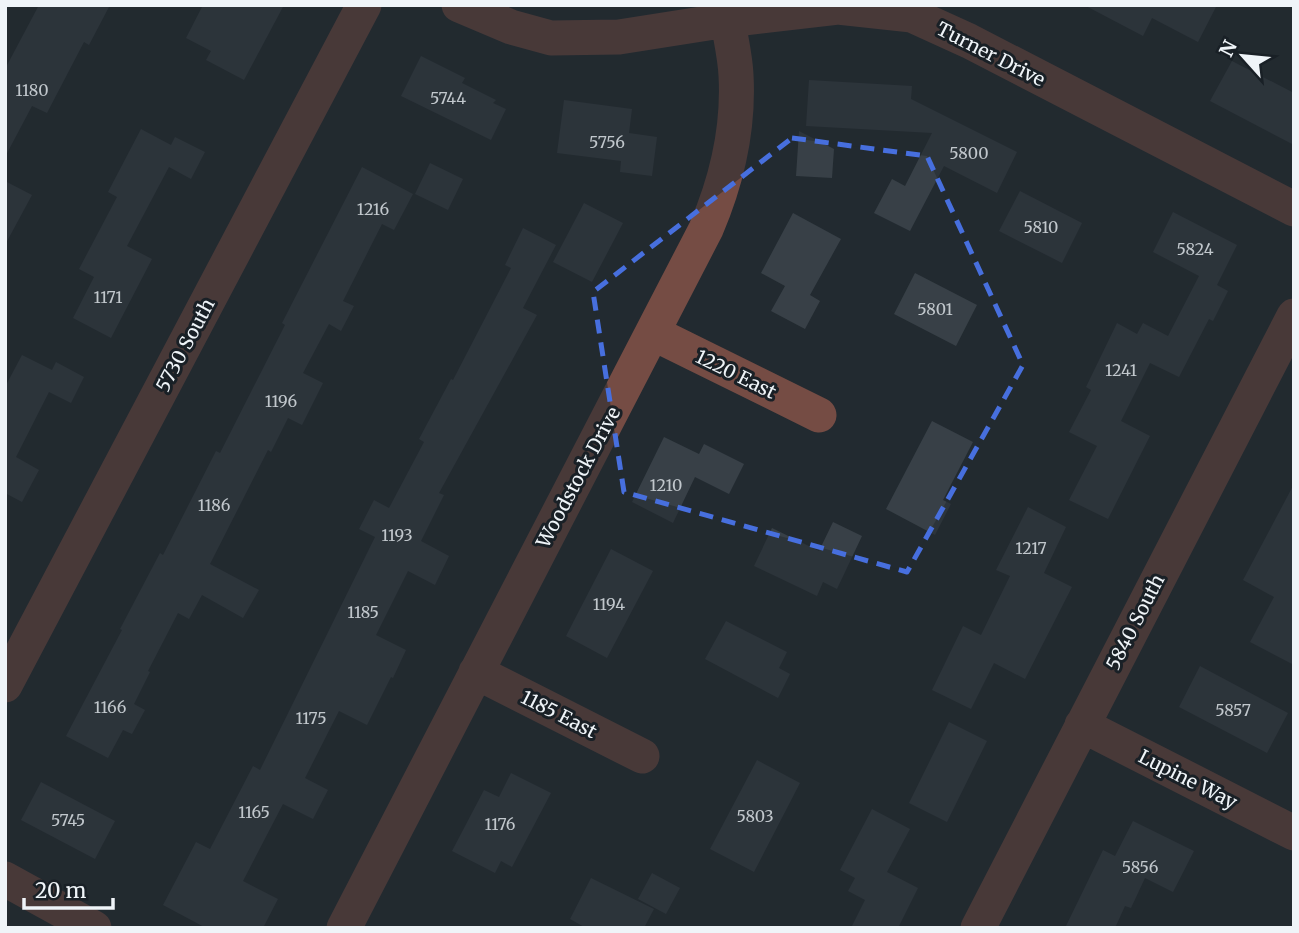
<svg xmlns="http://www.w3.org/2000/svg" width="1299" height="933" font-family="Merriweather,serif">
  <rect width="100%" height="100%" fill="#222a30"/>
  <path fill="#384047" d="M39,5h71l-21,40 -5,-3 -37,71 -15,-7 -27,51v-88z
    M203,5h81l-40,75 -38,-20 5,-9 -25,-13z
    M1084,5h133l-19,37 -46,-24 -9,18z
    M421,56l44,22 -3,5 34,17 -3,3 13,6 -15,31 -90,-44z
    M1232,61l62,32v52l-84,-44z
    M809,80l103,6 -1,13 106,53 -20,41 -53,-27 -34,65 -36,-18 18,-34 13,7 27,-53 -126,-7z
    M564,100l68,9 -3,24 28,4 -5,39 -32,-4 1,-11 -64,-8z
    M141,129l30,16 4,-8 30,15 -14,27 -22,-12 -42,79 25,13 -41,79 -38,-20 21,-41 -15,-8 38,-72 -9,-5z
    M799,131l35,18 -2,29 -36,-2z
    M430,163l33,16 -15,31 -33,-16z
    M362,167l51,27 -19,36 -12,-6 -39,77 11,5 -13,25 -12,-7 -26,49 20,10 -21,42 -14,-7 -17,34 -3,-2 -58,114 49,26 -16,28 -41,-23 -13,24 -11,-6 -30,58 2,1 -16,32 11,6 -13,24 -9,-4 -15,28 -42,-22 56,-106 -2,-1 40,-76 3,2 53,-104 4,2 65,-128 -3,-2z
    M5,181l27,14 -27,50z
    M1020,191l62,32 -20,40 -63,-32z
    M584,203l39,20 -31,59 -39,-20z
    M1173,212l64,33 -20,40 11,6 -15,30 -4,-2 -30,58 -29,-14 -29,58 29,15 -42,83 -39,-19 28,-54 -28,-14 22,-42 -5,-3 31,-64 20,11 6,-11 25,13 31,-60 -46,-24z
    M793,213l48,26 -31,56 10,6 -15,28 -34,-18 14,-25 -24,-13z
    M523,228l33,17 -33,63 14,7 -98,178 5,2 -23,46 28,15 -14,29 -27,-14 -32,64 30,15 -13,28 -2,-1 -24,48 -28,-14 -34,67 23,12 -15,29 -30,-15 -40,77 35,18 -15,29h-57l-43,-23 33,-63 14,7 43,-83 7,4 115,-233 -16,-8 15,-29 15,8 35,-66 -5,-3 32,-60 2,1 58,-112 -6,-3z
    M915,273l62,32 -21,41 -62,-32z
    M22,355l30,15 4,-8 28,15 -13,26 -22,-11 -33,65 23,13 -17,32 -17,-9v-106z
    M932,421l41,21 -30,58 8,4 -16,31 -49,-26z
    M664,437l35,17 5,-10 40,20 -15,30 -34,-17 -22,46 -41,-21z
    M1294,484v181l-44,-23 24,-45 -31,-17z
    M1028,507l38,20 -22,46 28,14 -47,92 -31,-16 -23,46 -39,-19 31,-64 18,9 29,-59 -14,-6z
    M833,522l29,14 -25,53 -14,-7 -6,14 -63,-30 18,-38 47,23z
    M611,549l42,22 -46,87 -41,-22z
    M726,621l61,31 -8,16 11,6 -12,24 -73,-39z
    M1200,666l88,47 -21,40 -88,-46z
    M949,722l38,19 -40,81 -38,-19z
    M757,760l43,23 -46,89 -44,-23z
    M511,773l40,20 -39,74 -11,-6 -6,12 -43,-22 32,-61 15,7z
    M41,782l74,39 -20,38 -74,-39z
    M872,809l38,20 -23,43 31,16 -20,40h-47l14,-28 -17,-9 7,-13 -15,-8z
    M1133,821l61,30 -21,41 -28,-14 -14,30 -6,-2 -10,22h-50l38,-78 12,6z
    M652,873l28,15 -14,26 -28,-15z
    M591,878l63,31 -10,19h-58l-16,-9z"/>
  <g fill="none" stroke-linecap="round" stroke-linejoin="round">
    <path stroke="#754c44" stroke-width="35" d="M459,5l52,22 40,11 68,-1 108,-17 111,-13 74,8 57,26 325,168
      M653,333l166,82
      M476,672l166,84
      M5,685l359,-680
      M1082,725l212,108
      M5,879l89,49
      M344,928l362,-699c21,-49 33,-100 30,-154 -1,-23 -8,-46 -10,-70
      M978,928l316,-612"/>
  </g>
  <path d="M0 0H1299V933H0ZM792,138l135,18 96,209 -116,207 -283,-80 -31,-200z" fill="#222a30" fill-opacity=".55" fill-rule="evenodd"/>
  <path fill="none" stroke="#476fde" stroke-width="5" stroke-dasharray="14 9" stroke-linejoin="round" d="M792,138l135,18 96,209 -116,207 -283,-80 -31,-200z"/>
  <g text-anchor="middle" stroke-width="6" stroke-linejoin="round" paint-order="stroke">
    <g font-size="16" fill="#c1c7cc">
      <text x="32" y="96">1180</text>
      <text x="448" y="104">5744</text>
      <text x="607" y="148">5756</text>
      <text x="969" y="159">5800</text>
      <text x="373" y="215">1216</text>
      <text x="1041" y="233">5810</text>
      <text x="1195" y="255">5824</text>
      <text x="108" y="303">1171</text>
      <text x="935" y="315">5801</text>
      <text x="1121" y="376">1241</text>
      <text x="281" y="407">1196</text>
      <text x="666" y="491">1210</text>
      <text x="214" y="511">1186</text>
      <text x="397" y="541">1193</text>
      <text x="1031" y="554">1217</text>
      <text x="609" y="610">1194</text>
      <text x="363" y="618">1185</text>
      <text x="110" y="713">1166</text>
      <text x="1233" y="716">5857</text>
      <text x="311" y="724">1175</text>
      <text x="254" y="818">1165</text>
      <text x="755" y="822">5803</text>
      <text x="68" y="826">5745</text>
      <text x="500" y="830">1176</text>
      <text x="1140" y="873">5856</text>
    </g>
    <g font-size="19" fill="#eff4f8" stroke="#192026">
      <text transform="translate(991 54) rotate(27)" y="7">Turner Drive</text>
      <text transform="translate(185 345) rotate(-62)" y="7">5730 South</text>
      <text transform="translate(736 374) rotate(26)" y="7">1220 East</text>
      <text transform="translate(578 477) rotate(-62)" y="7">Woodstock Drive</text>
      <text transform="translate(1135 622) rotate(-63)" y="7">5840 South</text>
      <text transform="translate(559 714) rotate(27)" y="7">1185 East</text>
      <text transform="translate(1188 779) rotate(27)" y="7">Lupine Way</text>
    </g>
  </g>
  <rect width="1299" height="933" fill="none" stroke="#eff4f8" stroke-width="14"/>
  <g transform="translate(1243 56) rotate(297)" stroke="#192026" stroke-width="5" paint-order="stroke">
  <path d="M0-5L12 26L0 18L-12 26Z" fill="#eff4f8"/>
  <text y="-10" font-size="19" font-weight="bold" text-anchor="middle" fill="#eff4f8">N</text>
  </g>
  <path d="M24 898v10h89v-10" fill="none" stroke="#eff4f8" stroke-width="3.5"/>
  <text x="35" y="898" font-size="21" fill="#eff4f8" stroke="#192026" stroke-width="5" paint-order="stroke">20 m</text>
</svg>
